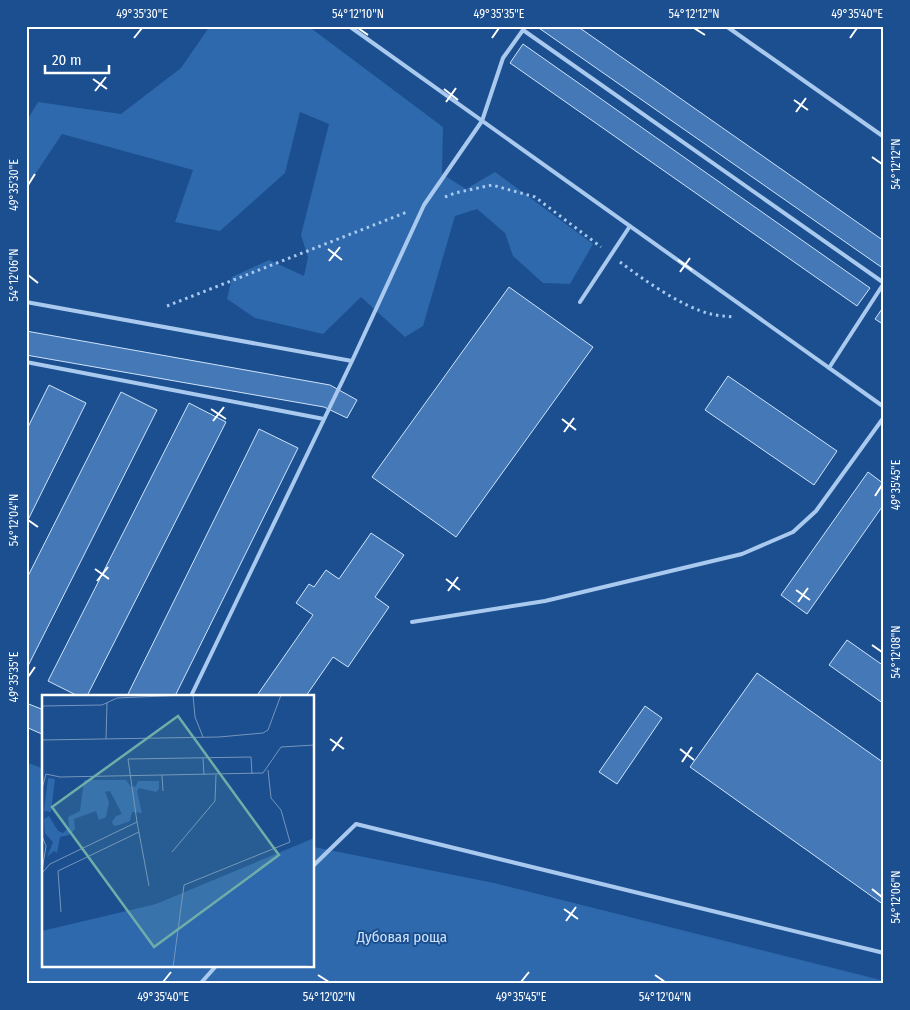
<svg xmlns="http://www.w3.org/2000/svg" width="910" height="1010" font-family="'Fira Sans Condensed',sans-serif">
  <rect width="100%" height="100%" fill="#1b4f8f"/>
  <path fill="#2e69ad" d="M210,26h98l135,101 -1,47 24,15 29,-17 98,72 -23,40 -27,-1 -30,-27 -8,-23 -28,-24 -22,7 -32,110 -18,11 -44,-40 -38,37 -68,-16 -28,-19 5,-22 37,-17 35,16 4,-19 -7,-22 28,-111 -29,-12 -15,61 -65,58 -45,-9 18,-52 -131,-36 -30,45 -6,2v-59l12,-20 83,12 60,-46z
    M26,762l18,7v197h270v-119l180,36 371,93 19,5v3h-858z"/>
  <path fill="#4478b7" stroke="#cfe3fa" d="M536,26h41l307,215v28z
    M523,44l347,244 -13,18 -347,-243z
    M509,287l84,60 -137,190 -84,-60z
    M884,306v19l-9,-6z
    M26,331l304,54 27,15 -10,18 -23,-11 -298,-52z
    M728,376l109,75 -23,34 -109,-75z
    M49,385l37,18 -60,121v-93z
    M121,392l36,18 -131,260v-90z
    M189,403l37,19 -139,274h-9l-30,-15z
    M259,429l39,19 -123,248h-48z
    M868,472l16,12v20l-77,110 -26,-19z
    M371,533l33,22 -29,42 14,10 -41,60 -15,-10 -27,39h-44l-4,-2 55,-79 -17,-12 13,-19 5,3 12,-17 13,9z
    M847,640l37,26v38l-55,-39z
    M757,673l127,90v142l-194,-138z
    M26,703l18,7v25l-18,-8z
    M645,706l17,12 -45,66 -18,-12z"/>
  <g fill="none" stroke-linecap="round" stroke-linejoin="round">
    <path stroke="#a9c9ee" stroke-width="3" stroke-dasharray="2.5 4" stroke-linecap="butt" d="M445,197l10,-4 37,-8 43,12 66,50
      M620,262c24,18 62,45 91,52 7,2 15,2 23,3
      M167,306l240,-94"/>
    <path stroke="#a9c9ee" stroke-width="4" d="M349,26l535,381
      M726,26l158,111
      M26,302l326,59 72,-156 58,-84 21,-63 20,-28 361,253
      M580,302l50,-76
      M26,362l298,57
      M829,368l55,-85
      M412,622l133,-21 197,-47 51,-22 23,-21 68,-94
      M191,696l161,-335
      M314,865l42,-41 528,129
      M200,984l16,-18"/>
  </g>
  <path fill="none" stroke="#fff" stroke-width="2" d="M358,28l10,7M694,28l11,7M134,38l8,-10M492,38l7,-10M850,38l7,-10M93,79l14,10M444,89l14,11M95,91l11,-14M794,100l14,10M446,102l10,-14M796,112l10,-14M872,157l10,7M28,185l7,-11M328,249l14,11M678,260l14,10M329,261l11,-14M680,272l10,-14M28,275l10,8M211,409l15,10M562,419l14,11M213,421l11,-14M564,432l10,-14M875,496l7,-11M28,520l10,7M95,569l14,10M446,579l14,11M97,581l11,-14M796,590l14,10M448,591l10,-14M798,602l10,-14M872,645l10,7M28,677l7,-10M330,739l14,10M680,749l14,11M332,751l10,-14M682,762l10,-15M872,889l10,8M564,909l14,10M566,921l10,-14M318,975l11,7M655,975l10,7M163,982l8,-10M521,982l8,-10"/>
  <g text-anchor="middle" stroke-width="4" stroke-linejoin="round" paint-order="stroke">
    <g font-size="15" fill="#cfe3fa" stroke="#1b4f8f">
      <text x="402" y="942">Дубовая роща</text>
    </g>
  </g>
  <g transform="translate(42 695)">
    <rect width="272" height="272" fill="#1b4f8f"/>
    <path d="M6,83l7,1 -4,33 -7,-1zM42,85h42l5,7 5,-1 2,-5h21v8l-3,3 -17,-4 -2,3 5,22 -10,-1 -2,9 -11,4 -5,1 -2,-4 4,-6 6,-2 -12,-23 -5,1 4,10 -3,15 -7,3 -3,-9 -22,8 1,10 -6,6 -9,2 -3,16 -3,-2 -7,6 6,-15 -8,-9 -1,-14 5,-3 9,15 5,2 6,-6 -1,-10 12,-6zM272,143v126l-12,3h-260v-36l114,-27z" fill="#2e69ad"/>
    <path fill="none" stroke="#7695bc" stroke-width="1" d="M151,0l2,22 8,20M0,11l60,-1 15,-7 69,-3M64,44l1,-36M0,45l177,-3 44,-4 5,-3 13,-35M161,63l1,17M120,80l1,16M0,94l4,-15 14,3 203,-4 18,-26 34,-2M95,127l12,64M0,141l4,10 -4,25M130,157l43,-51 1,-26M0,178l8,-9 87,-42 -9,-63 123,-2 1,17M19,217l-3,-41 81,-39M131,272l11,-82 106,-43 -9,-32 -10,-12 -3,-28"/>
    <path fill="#6fada8" fill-opacity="0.15" stroke="#6fada8" stroke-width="2.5" d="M136,21l101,139 -125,92 -102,-140z"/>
    <rect width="272" height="272" fill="none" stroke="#fff" stroke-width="2.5"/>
  </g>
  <rect width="910" height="1010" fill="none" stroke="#1b4f8f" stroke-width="55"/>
  <path d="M45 65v8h64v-8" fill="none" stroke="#ffffff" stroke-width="2.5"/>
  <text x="52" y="65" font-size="15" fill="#ffffff" stroke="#1b4f8f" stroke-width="4" paint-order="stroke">20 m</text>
  <rect x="28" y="28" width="854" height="954" fill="none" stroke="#fff" stroke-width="2"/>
  <g font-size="12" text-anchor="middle" fill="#fff">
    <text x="142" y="18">49°35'30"E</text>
    <text x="358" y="18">54°12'10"N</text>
    <text x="499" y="18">49°35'35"E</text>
    <text x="694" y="18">54°12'12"N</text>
    <text x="857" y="18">49°35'40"E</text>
    <text transform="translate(896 164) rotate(-90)" y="4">54°12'12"N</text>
    <text transform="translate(14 185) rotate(-90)" y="4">49°35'30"E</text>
    <text transform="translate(14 275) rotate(-90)" y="4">54°12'06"N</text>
    <text transform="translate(896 485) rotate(-90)" y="4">49°35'45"E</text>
    <text transform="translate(14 520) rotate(-90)" y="4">54°12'04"N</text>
    <text transform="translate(896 652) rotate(-90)" y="4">54°12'08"N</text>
    <text transform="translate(14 677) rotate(-90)" y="4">49°35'35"E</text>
    <text transform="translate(896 897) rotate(-90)" y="4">54°12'06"N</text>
    <text x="163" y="1001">49°35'40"E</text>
    <text x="329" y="1001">54°12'02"N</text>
    <text x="521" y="1001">49°35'45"E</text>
    <text x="665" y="1001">54°12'04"N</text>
  </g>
</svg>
